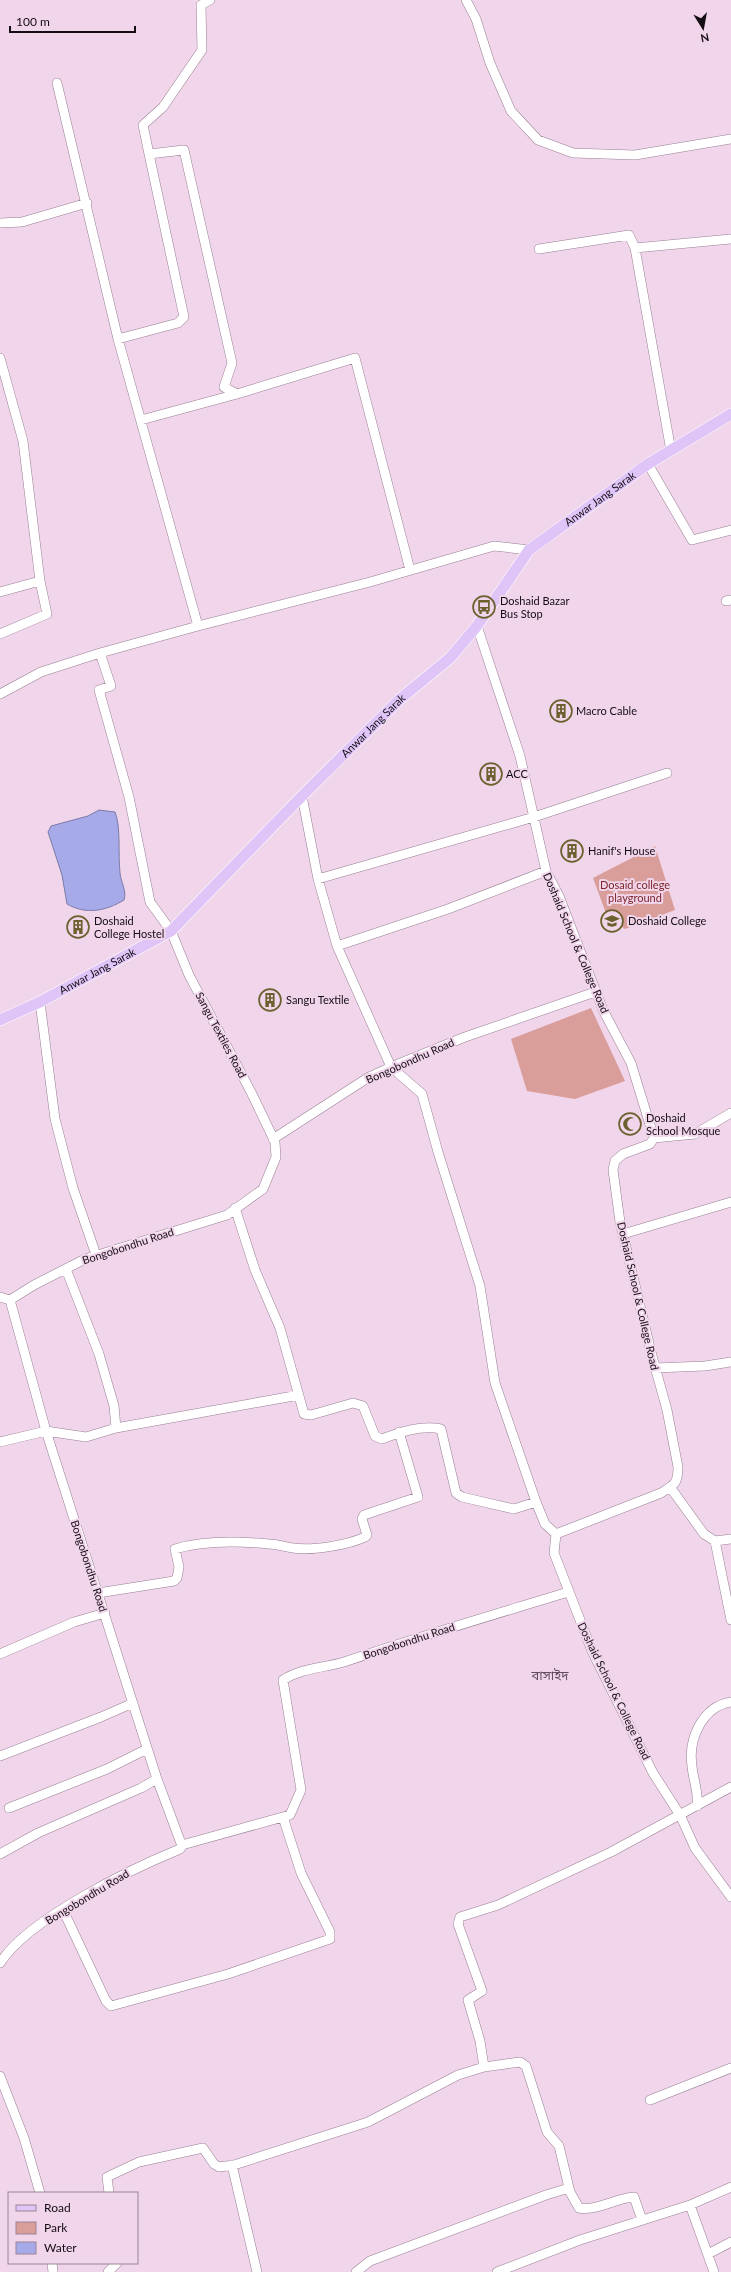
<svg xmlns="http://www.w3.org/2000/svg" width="731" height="2272" font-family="Lato,'Noto Sans Bengali',sans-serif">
  <rect width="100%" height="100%" fill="#f1d5eb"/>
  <path fill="#d99d9a" d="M655,846l20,64 -50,19 -18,-13 -14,-38z
    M591,1008l34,73 -50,18 -48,-8 -16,-52z"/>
  <path fill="#a7aae8" stroke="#7b7ba8" d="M99,810l16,2c6,14 3,43 5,61 1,10 7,18 4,27 -18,11 -38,15 -57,4l-5,-29 -14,-43 3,-6 37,-10z"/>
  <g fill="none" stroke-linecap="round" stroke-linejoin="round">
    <g stroke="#987f93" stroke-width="10">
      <path id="minor" d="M210,0l-9,5 1,45 -39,57 -20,18 6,29 35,-4 48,213 -8,24 13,7 118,-36 55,212
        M466,0l10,19 14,44 21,48 27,29 35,13 62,2 96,-16
        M57,83l61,256 80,287
        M0,223l22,-1 65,-19
        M635,248l36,203
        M539,249l90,-14 6,13 96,-9
        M118,339l60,-16 6,-6 -35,-163
        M0,358l23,83 17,140 7,33 -47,20
        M141,420l96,-26
        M648,464l44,76 39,-10
        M0,592l40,-11
        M726,601l5,-1
        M477,626l43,130 26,115 13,25 44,114 28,53 23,75 -4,6 -27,10 -8,7 -2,9 7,52 32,134 15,54 11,57c0,17 -4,18 -17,26l-105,41 -2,19 38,98 61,122 27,42 15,33 36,49
        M0,694l41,-22 59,-19 98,-27 172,-44 124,-36 35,4
        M302,796l16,83 19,67 54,121 31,27 16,58 42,134 15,97 41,119 9,22 11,10
        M318,879l216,-62 133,-44
        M337,946l111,-37 98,-38
        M40,1002l15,117 18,69 21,61
        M654,1138l41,-4 36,-21
        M273,1139l96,-62 22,-10 74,-30 130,-45
        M235,1208l20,62 25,58 24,86 7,1 42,-12 10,3 12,30 7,3c18,-7 39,-14 59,-10l15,64 6,4 52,12 22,-7
        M623,1234l108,-32
        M0,1297l10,3
        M10,1300l24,-15 51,-26 142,-44 36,-26 13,-32 -1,-15 -24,-50 -62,-117 -18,-44 -21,-29 -21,-105 -30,-107 12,-4 -11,-33
        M655,1368l50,-2 26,-4
        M116,1428l183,-33
        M0,1442l46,-11 40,6 30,-9 -2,-22 -15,-52 -33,-85
        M670,1487l34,47 11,7 16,-2
        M715,1541l16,79
        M98,1593l76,-12 3,-3 2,-11 -4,-18c30,-9 63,-8 94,-5 8,0 16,3 24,4 19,3 55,-3 72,-11l2,-2 -5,-16 2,-4 54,-18 -19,-65
        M0,1654l74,-32 31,-9
        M0,1756l101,-39 32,-14
        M697,1806c2,-13 -4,-27 -5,-40 -4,-27 10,-59 39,-64
        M9,1808l98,-39 40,-20
        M182,1845l108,-30 11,-25 -18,-110c18,-12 41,-12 61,-18 74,-25 149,-47 224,-70
        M0,1854l38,-21 103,-45 16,-9
        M63,1910l43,91 5,5 117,-32 102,-35v-7l-29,-59 -18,-56
        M0,1963c28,-44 131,-94 180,-114l2,-3 -25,-67 -111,-348 -36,-131
        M484,2067l-4,-26 -12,-41 14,-9 -24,-67 2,-7 38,-12 113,-53 120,-65
        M0,2076l24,62 16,55
        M650,2100l81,-32
        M232,2165l25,107
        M109,2193l-2,-16 32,-15 64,-14 11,16 5,3 15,-2 134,-43 90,-47 26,-8 36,-5 6,4 21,66 12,14 11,46 9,16c18,3 37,-10 55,-11l8,23
        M690,2205l24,67
        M708,2254l23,-12
        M52,2263l1,9
        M108,2272l9,-9
        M356,2272l14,-11 176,-66 23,-7
        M497,2272l83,-32 110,-35 41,-18"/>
    </g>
    <g stroke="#fff" stroke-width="12">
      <g id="major">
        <path id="s1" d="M0,1020l40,-18 131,-71 131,-135 98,-97 50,-41 27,-32 52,-76 119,-86 83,-50"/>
      </g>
    </g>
    <use href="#minor" stroke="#fff" stroke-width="9"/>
    <use href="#major" stroke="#dfc5f7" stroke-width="11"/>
  </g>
  <defs>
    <g id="bus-ring" transform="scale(1.15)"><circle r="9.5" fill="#f1d5eb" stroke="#6c612e" stroke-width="1.5"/><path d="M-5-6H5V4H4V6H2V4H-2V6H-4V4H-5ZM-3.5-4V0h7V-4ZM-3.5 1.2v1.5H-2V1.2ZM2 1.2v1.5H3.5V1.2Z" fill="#6c612e"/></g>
    <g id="building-ring" transform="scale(1.15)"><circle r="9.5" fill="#f1d5eb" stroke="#6c612e" stroke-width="1.5"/><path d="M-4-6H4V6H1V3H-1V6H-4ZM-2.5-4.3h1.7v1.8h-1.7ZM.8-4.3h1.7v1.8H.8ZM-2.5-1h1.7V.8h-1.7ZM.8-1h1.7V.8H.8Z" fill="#6c612e"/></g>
    <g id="university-ring" transform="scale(1.15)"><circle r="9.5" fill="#f1d5eb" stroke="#6c612e" stroke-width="1.5"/><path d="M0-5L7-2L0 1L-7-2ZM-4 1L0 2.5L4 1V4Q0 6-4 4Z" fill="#6c612e"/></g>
    <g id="mosque-ring" transform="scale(1.15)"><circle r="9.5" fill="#f1d5eb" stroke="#6c612e" stroke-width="1.5"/><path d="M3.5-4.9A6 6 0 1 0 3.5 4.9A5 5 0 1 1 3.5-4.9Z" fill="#6c612e"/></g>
  </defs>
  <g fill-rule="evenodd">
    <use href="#bus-ring" x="484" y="607"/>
    <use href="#building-ring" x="561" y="711"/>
    <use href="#building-ring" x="491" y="774"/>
    <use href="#building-ring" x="572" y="851"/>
    <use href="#university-ring" x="612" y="921"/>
    <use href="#building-ring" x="78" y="927"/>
    <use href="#building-ring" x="270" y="1000"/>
    <use href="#mosque-ring" x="630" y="1124"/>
  </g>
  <g text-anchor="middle" stroke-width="4" stroke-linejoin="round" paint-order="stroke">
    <g font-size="11" fill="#150d14" stroke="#f1d5eb">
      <text dy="4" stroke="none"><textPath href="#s1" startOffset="805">Anwar Jang Sarak</textPath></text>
      <text dy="4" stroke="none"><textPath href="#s1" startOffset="481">Anwar Jang Sarak</textPath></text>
      <text transform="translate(576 943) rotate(67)" y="4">Doshaid School &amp; College Road</text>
      <text dy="4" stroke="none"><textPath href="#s1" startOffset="109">Anwar Jang Sarak</textPath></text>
      <text transform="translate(221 1035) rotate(62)" y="4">Sangu Textiles Road</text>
      <text transform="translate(410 1061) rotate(-24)" y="4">Bongobondhu Road</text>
      <text transform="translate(128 1246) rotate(-18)" y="4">Bongobondhu Road</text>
      <text transform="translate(638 1296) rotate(77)" y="4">Doshaid School &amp; College Road</text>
      <text transform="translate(89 1566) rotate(72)" y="4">Bongobondhu Road</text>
      <text transform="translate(409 1641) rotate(-18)" y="4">Bongobondhu Road</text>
      <text transform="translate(614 1691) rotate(64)" y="4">Doshaid School &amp; College Road</text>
      <text transform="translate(87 1897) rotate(-31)" y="4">Bongobondhu Road</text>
    </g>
    <g font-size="11" fill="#150d14" stroke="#f1d5eb" text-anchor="start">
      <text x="500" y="605">Doshaid Bazar<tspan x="500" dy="13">Bus Stop</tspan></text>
      <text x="576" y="715">Macro Cable</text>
      <text x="506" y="778">ACC</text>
      <text x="588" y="855">Hanif's House</text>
      <text x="94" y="925">Doshaid<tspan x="94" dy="13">College Hostel</tspan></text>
      <text x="628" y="925">Doshaid College</text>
      <text x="286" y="1004">Sangu Textile</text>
      <text x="646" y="1122">Doshaid<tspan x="646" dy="13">School Mosque</tspan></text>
    </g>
    <g font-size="11" fill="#7c272a" stroke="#f1d5eb">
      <text x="635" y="889">Dosaid college<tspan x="635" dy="13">playground</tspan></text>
    </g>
    <g font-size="13" fill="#624b5e" stroke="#f1d5eb">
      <text x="550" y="1680">বাসাইদ</text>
    </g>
  </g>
  <rect x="8" y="2192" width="130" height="72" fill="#f1d5eb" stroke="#998595"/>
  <rect x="16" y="2205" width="20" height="6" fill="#dfc5f7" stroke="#998595"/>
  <text x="44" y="2212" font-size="12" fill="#150d14">Road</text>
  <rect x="16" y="2222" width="20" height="12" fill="#d99d9a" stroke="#998595"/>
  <text x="44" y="2232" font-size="12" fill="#150d14">Park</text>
  <rect x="16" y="2242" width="20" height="12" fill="#a7aae8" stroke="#998595"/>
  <text x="44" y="2252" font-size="12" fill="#150d14">Water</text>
  <g transform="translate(703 28) rotate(169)" stroke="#f1d5eb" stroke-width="3" paint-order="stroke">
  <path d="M0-3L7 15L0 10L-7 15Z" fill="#150d14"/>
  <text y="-6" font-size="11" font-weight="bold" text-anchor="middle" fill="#150d14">N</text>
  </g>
  <path d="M10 26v6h125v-6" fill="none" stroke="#150d14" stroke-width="2"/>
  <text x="16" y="26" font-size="12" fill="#150d14" stroke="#f1d5eb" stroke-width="3" paint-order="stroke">100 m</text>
</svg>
